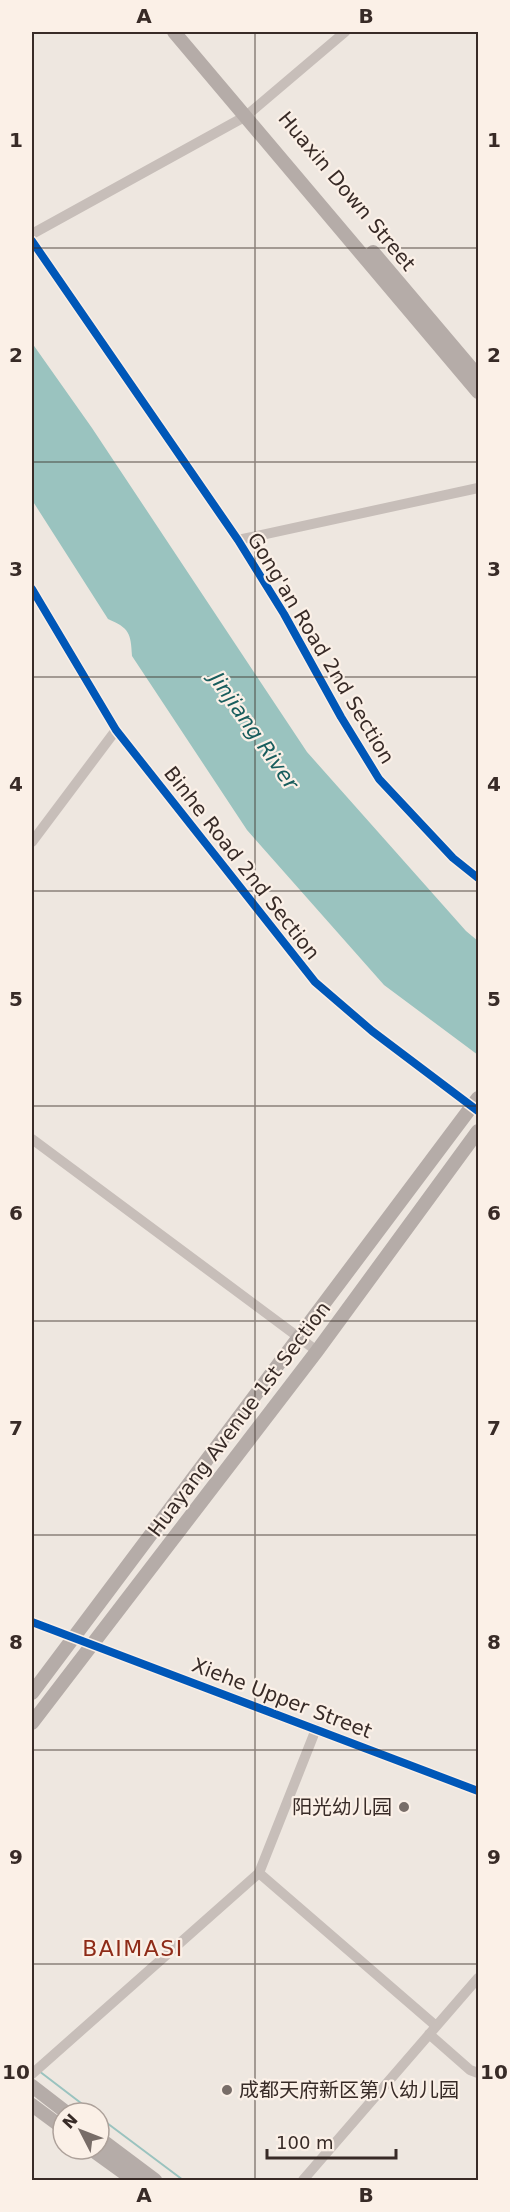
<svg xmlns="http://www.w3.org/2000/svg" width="510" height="2212" font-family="'DejaVu Sans','Noto Sans SC',sans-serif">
  <rect width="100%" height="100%" fill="#eee7e0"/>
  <path fill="#9ac3bf" d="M32,343l60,85 215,324 159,179 12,10v114l-94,-70 -137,-155 -115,-174c-1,-23 -3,-28 -24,-37l-76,-119z"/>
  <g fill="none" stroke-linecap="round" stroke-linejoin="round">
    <path stroke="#9ac3bf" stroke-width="2" d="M39,2071l55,42
      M99,2117l84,63"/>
    <path stroke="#c7beb9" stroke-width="10" d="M32,234l214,-118 99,-84
      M32,241l206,299 46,74 57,103 38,62 74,79 25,20
      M238,540l240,-52
      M32,589l84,141 199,252 57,49 106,80
      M32,842l84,-112
      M32,1139l285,212
      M32,1622l446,169
      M259,1873l177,153
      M429,2034l41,36 8,3
      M32,2074l227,-201 57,-144
      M303,2180l175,-202"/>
    <path stroke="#b5aca8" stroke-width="14" d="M174,32l304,360
      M373,252l105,124
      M32,1693l446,-595
      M32,1723l285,-372 161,-220
      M32,2086l35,27
      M32,2105l31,23
      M99,2138l56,42
      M91,2149l43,31"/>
    <g stroke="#fbf0e7" stroke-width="11">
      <path id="cycleway" d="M32,241l206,299 46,74 57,103 38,62 74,79 25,20
        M32,589l84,141 199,252 57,49 106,80
        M32,1622l446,169"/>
    </g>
    <use href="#cycleway" stroke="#0057b8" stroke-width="8"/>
  </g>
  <path fill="none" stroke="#382b27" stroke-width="1.5" stroke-opacity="0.55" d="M255,32v2148M32,248h446M32,462h446M32,677h446M32,891h446M32,1106h446M32,1321h446M32,1535h446M32,1750h446M32,1964h446"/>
  <g fill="#786d68" stroke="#fbf0e7" stroke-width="2">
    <circle cx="404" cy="1807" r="6"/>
    <circle cx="227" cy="2090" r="6"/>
  </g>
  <g text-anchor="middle" stroke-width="4.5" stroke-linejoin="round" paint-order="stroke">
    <g font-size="20" fill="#382b27" stroke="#fbf0e7">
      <text transform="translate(347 191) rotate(50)" y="7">Huaxin Down Street</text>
      <text transform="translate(321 648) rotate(59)" y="7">Gong'an Road 2nd Section</text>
      <text transform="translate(242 863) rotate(52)" y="7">Binhe Road 2nd Section</text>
      <text transform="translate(239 1419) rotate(-53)" y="7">Huayang Avenue 1st Section</text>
      <text transform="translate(282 1698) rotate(21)" y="7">Xiehe Upper Street</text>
    </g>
    <g font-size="20" fill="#382b27" stroke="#fbf0e7" text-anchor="end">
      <text x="392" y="1814">阳光幼儿园</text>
      <text x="239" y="2097" text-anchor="start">成都天府新区第八幼儿园</text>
    </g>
    <g font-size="21" font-style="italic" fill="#185d5d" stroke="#fbf0e7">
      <text transform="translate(254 731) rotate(55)" y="7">Jinjiang River</text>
    </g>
    <g font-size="22" letter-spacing="1.5" fill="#8e2b18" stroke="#fbf0e7">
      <text x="133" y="1956">BAIMASI</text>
    </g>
  </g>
  <rect width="510" height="2212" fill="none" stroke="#fbf0e7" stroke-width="66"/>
  <g transform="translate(81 2131) rotate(312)"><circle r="28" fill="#fbf0e7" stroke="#ada19a" stroke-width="1.5"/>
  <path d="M0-4.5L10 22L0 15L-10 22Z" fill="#786d68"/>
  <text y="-9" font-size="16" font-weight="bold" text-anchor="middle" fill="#382b27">N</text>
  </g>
  <path d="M267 2149v9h129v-9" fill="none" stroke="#382b27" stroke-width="3"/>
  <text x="276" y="2149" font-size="18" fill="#382b27" stroke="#fbf0e7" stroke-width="4.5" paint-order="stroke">100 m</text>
  <rect x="33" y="33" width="444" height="2146" fill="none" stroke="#382b27" stroke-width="2"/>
  <g font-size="20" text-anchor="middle" font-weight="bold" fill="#382b27">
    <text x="144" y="23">A</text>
    <text x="366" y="23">B</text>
    <text x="16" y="147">1</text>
    <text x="494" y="147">1</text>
    <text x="16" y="362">2</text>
    <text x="494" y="362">2</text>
    <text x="16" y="576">3</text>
    <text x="494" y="576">3</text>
    <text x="16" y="791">4</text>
    <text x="494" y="791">4</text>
    <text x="16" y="1006">5</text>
    <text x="494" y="1006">5</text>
    <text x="16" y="1220">6</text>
    <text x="494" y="1220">6</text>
    <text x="16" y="1435">7</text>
    <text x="494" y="1435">7</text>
    <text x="16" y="1649">8</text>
    <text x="494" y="1649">8</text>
    <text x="16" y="1864">9</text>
    <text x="494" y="1864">9</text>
    <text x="16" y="2079">10</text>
    <text x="494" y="2079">10</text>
    <text x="144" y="2202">A</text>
    <text x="366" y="2202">B</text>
  </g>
</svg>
